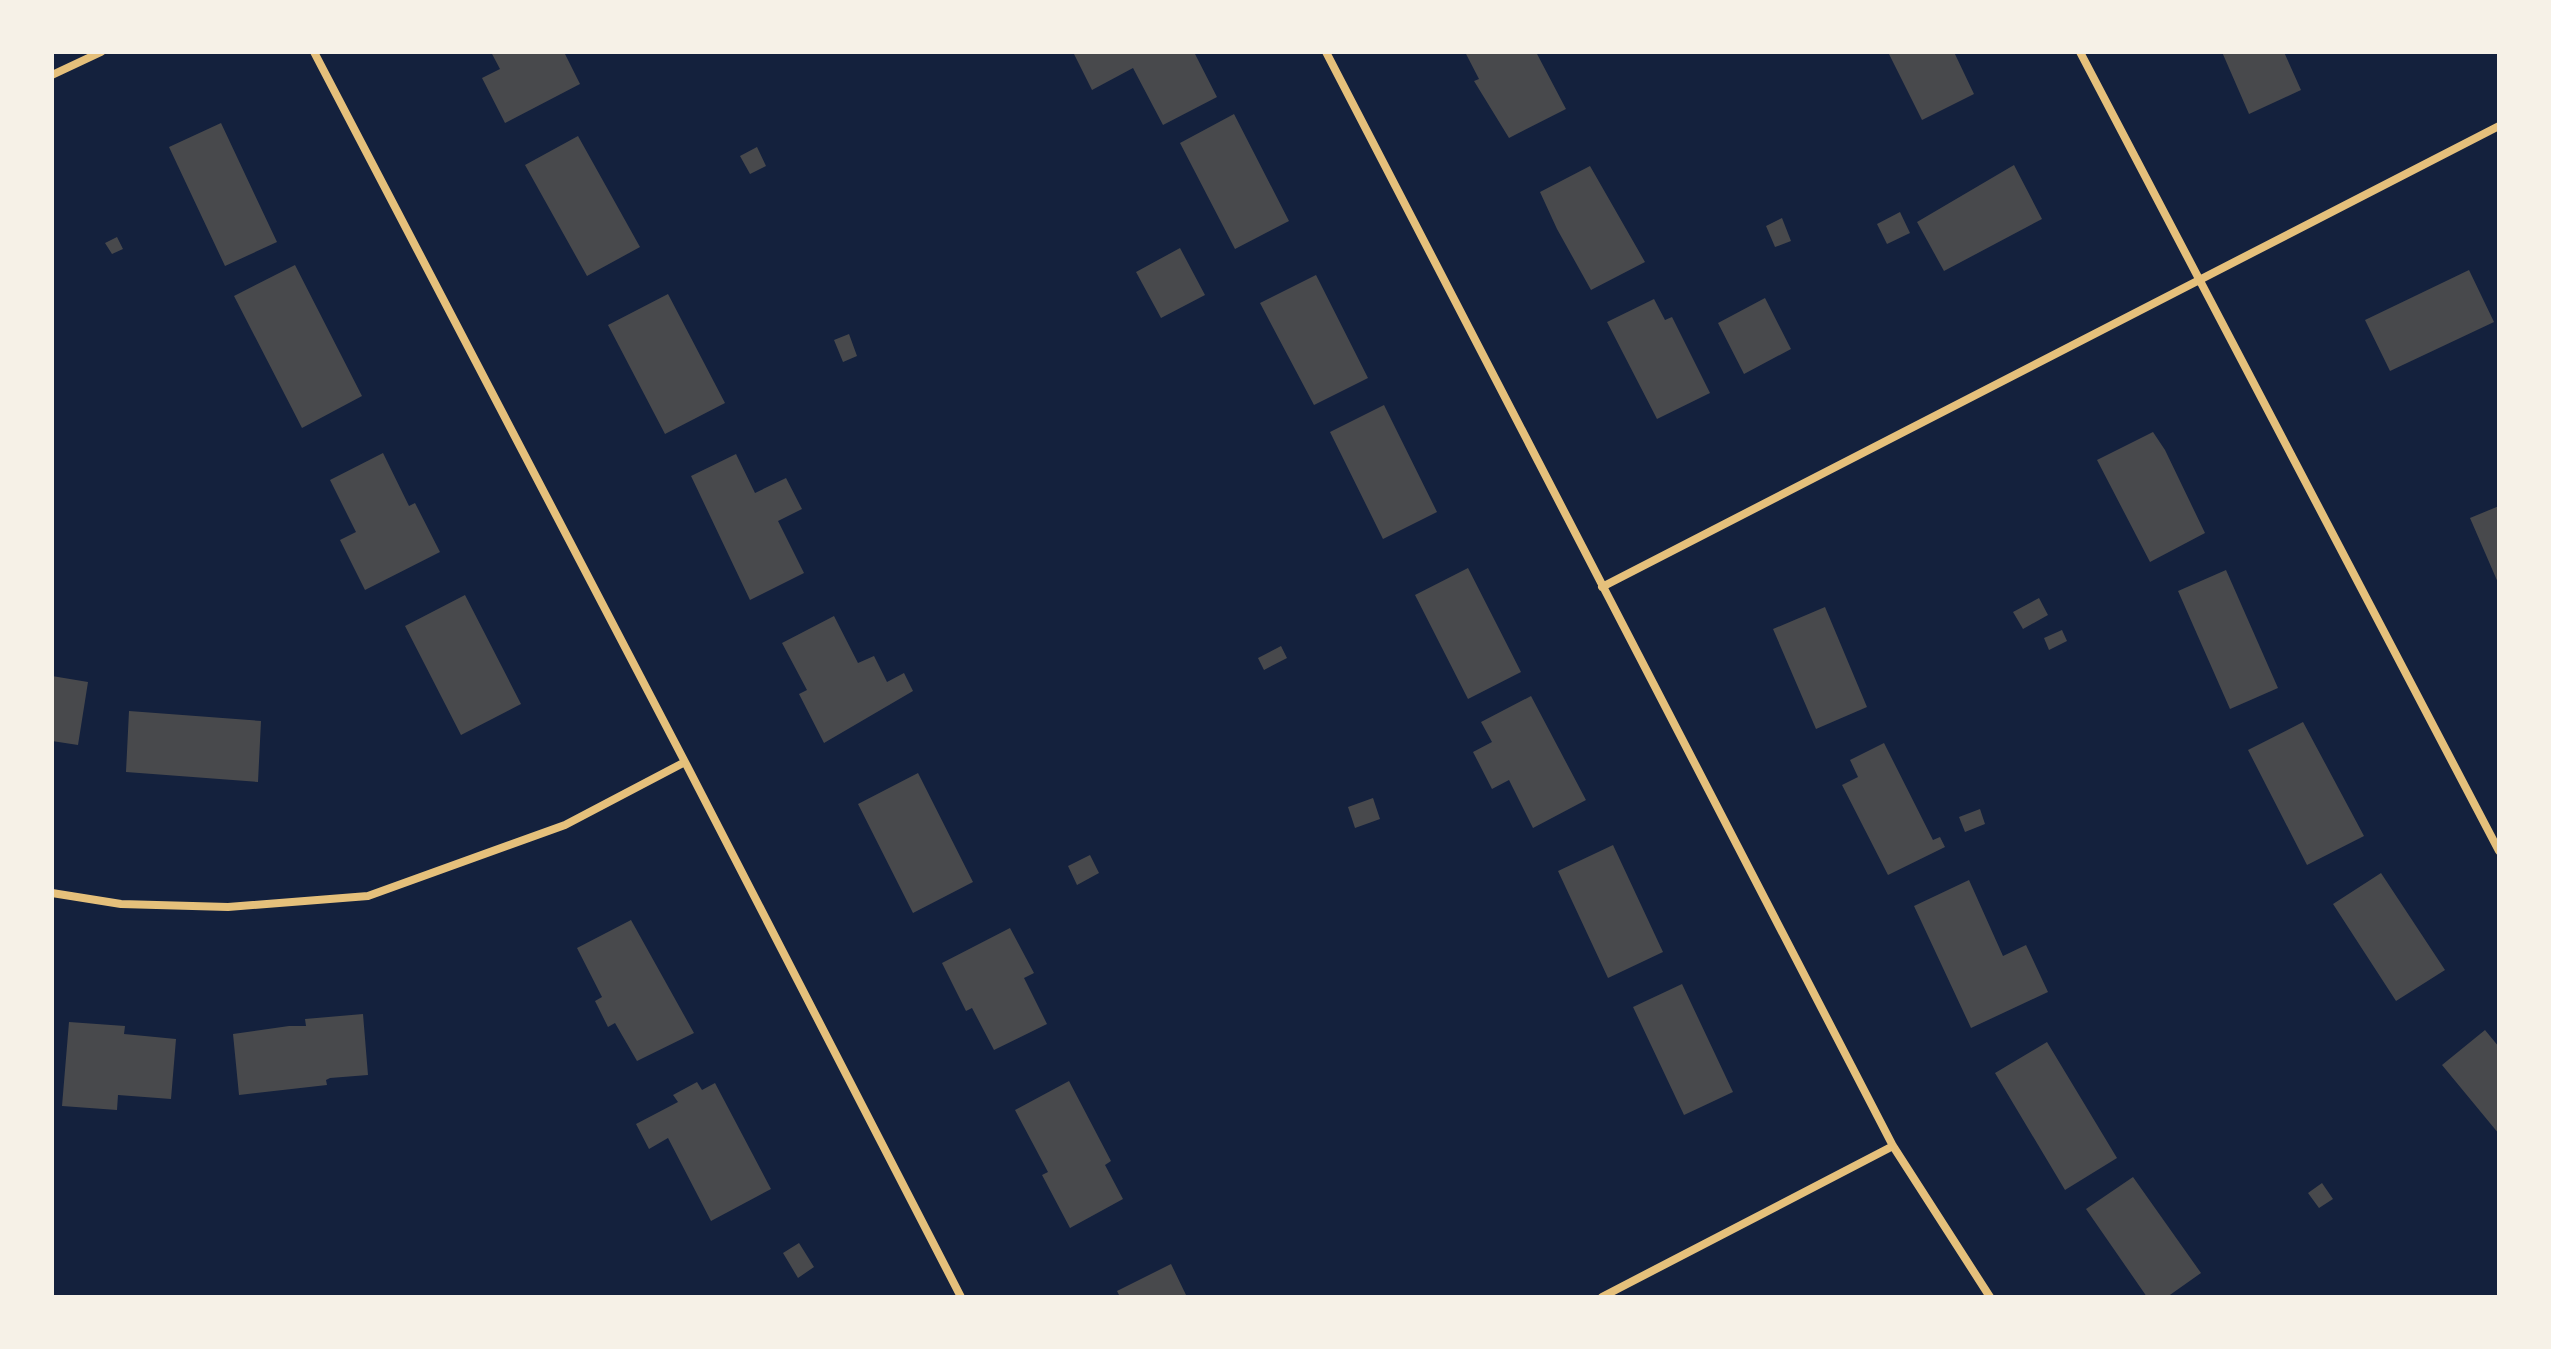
<svg xmlns="http://www.w3.org/2000/svg" width="2551" height="1349" font-family="Quicksand,sans-serif">
  <rect width="100%" height="100%" fill="#14213d"/>
  <path fill="#48494c" d="M491,52h73l16,32 -75,39 -23,-45 18,-9z
    M1073,52h121l23,45 -54,28 -30,-57 -41,22z
    M1465,52h71l30,57 -57,29 -35,-57 5,-2z
    M1888,52h66l20,42 -52,26z
    M2222,52h62l17,38 -52,24z
    M1234,114l55,107 -54,28 -55,-106z
    M221,123l56,119 -52,24 -56,-119z
    M578,136l62,111 -53,29 -62,-111z
    M757,147l9,19 -16,8 -10,-18z
    M2014,165l28,54 -98,52 -27,-49z
    M1590,166l55,96 -54,28 -34,-61 -17,-37z
    M1900,212l10,21 -23,11 -10,-20z
    M1782,218l9,23 -16,6 -9,-21z
    M117,237l6,12 -11,5 -7,-11z
    M1180,248l25,47 -44,23 -25,-46z
    M295,265l67,131 -60,32 -68,-132z
    M2469,270l25,52 -104,49 -25,-51z
    M1316,275l52,103 -54,27 -54,-102z
    M668,294l57,109 -60,31 -57,-109z
    M1765,298l26,51 -47,25 -26,-51z
    M1654,299l11,21 7,-3 38,76 -53,26 -50,-97z
    M849,334l8,22 -14,6 -9,-22z
    M1384,405l53,107 -54,27 -53,-107z
    M2153,432l12,18 40,83 -55,29 -53,-102z
    M383,453l26,53 6,-3 25,49 -75,38 -25,-50 16,-8 -26,-52z
    M736,454l19,39 31,-15 16,31 -24,12 26,52 -54,27 -59,-124z
    M2499,506v79l-29,-67z
    M1468,568l53,104 -53,27 -53,-104z
    M2226,570l52,118 -48,21 -52,-118z
    M465,595l56,109 -60,31 -56,-109z
    M2039,598l9,17 -25,14 -10,-17z
    M1825,607l42,100 -51,22 -43,-100z
    M834,616l24,47 16,-7 13,26 17,-9 9,18 -89,52 -25,-49 8,-4 -25,-47z
    M2062,630l5,11 -18,9 -5,-12z
    M1281,646l6,12 -23,12 -6,-12z
    M52,676l36,6 -10,63 -26,-4z
    M1531,696l55,104 -53,28 -24,-48 -17,9 -19,-37 19,-10 -11,-20z
    M129,711l132,10 -3,61 -132,-10z
    M2303,722l61,114 -57,29 -59,-115z
    M1884,743l49,97 7,-3 5,10 -57,28 -46,-90 16,-8 -8,-17z
    M918,773l55,109 -60,31 -55,-109z
    M1373,798l7,21 -25,9 -7,-21z
    M1980,809l5,15 -20,8 -6,-15z
    M1613,845l50,107 -55,26 -50,-107z
    M1090,855l9,18 -22,12 -9,-19z
    M2381,873l64,97 -49,31 -63,-97z
    M1969,880l34,76 23,-11 22,47 -77,36 -57,-122z
    M631,920l63,113 -57,28 -22,-38 -7,4 -13,-26 7,-4 -25,-49z
    M1010,928l24,45 -10,5 23,46 -53,26 -22,-42 -6,3 -24,-48z
    M1682,984l51,108 -49,23 -51,-108z
    M363,1014l5,61 -38,3 -4,2 1,5 -88,10 -6,-61 56,-8h17l-1,-7z
    M69,1022l56,4 -1,8 52,5 -5,60 -53,-4 -1,15 -55,-4z
    M2485,1030l14,17v87l-57,-69z
    M2047,1042l70,116 -52,32 -70,-117z
    M1069,1081l42,80 -6,4 18,34 -53,29 -28,-53 6,-3 -33,-62z
    M697,1082l5,8 13,-7 56,106 -60,32 -43,-83 -19,11 -13,-25 42,-22 -5,-7z
    M2133,1177l68,96 -34,24h-20l-61,-88z
    M2322,1183l11,16 -14,9 -11,-15z
    M799,1243l15,24 -16,11 -15,-25z
    M1171,1264l16,33h-67l-3,-6z"/>
  <g fill="none" stroke-linecap="round" stroke-linejoin="round">
    <path stroke="#e5c07b" stroke-width="8" d="M314,52l371,710 276,535
      M1326,52l567,1094 97,151
      M2080,52l419,799
      M52,75l49,-23
      M1602,587l897,-461
      M52,893l69,11 107,3 140,-11 197,-71 120,-63
      M1602,1297l291,-151"/>
  </g>
  <rect width="2551" height="1349" fill="none" stroke="#f6f1e7" stroke-width="108"/>
</svg>
